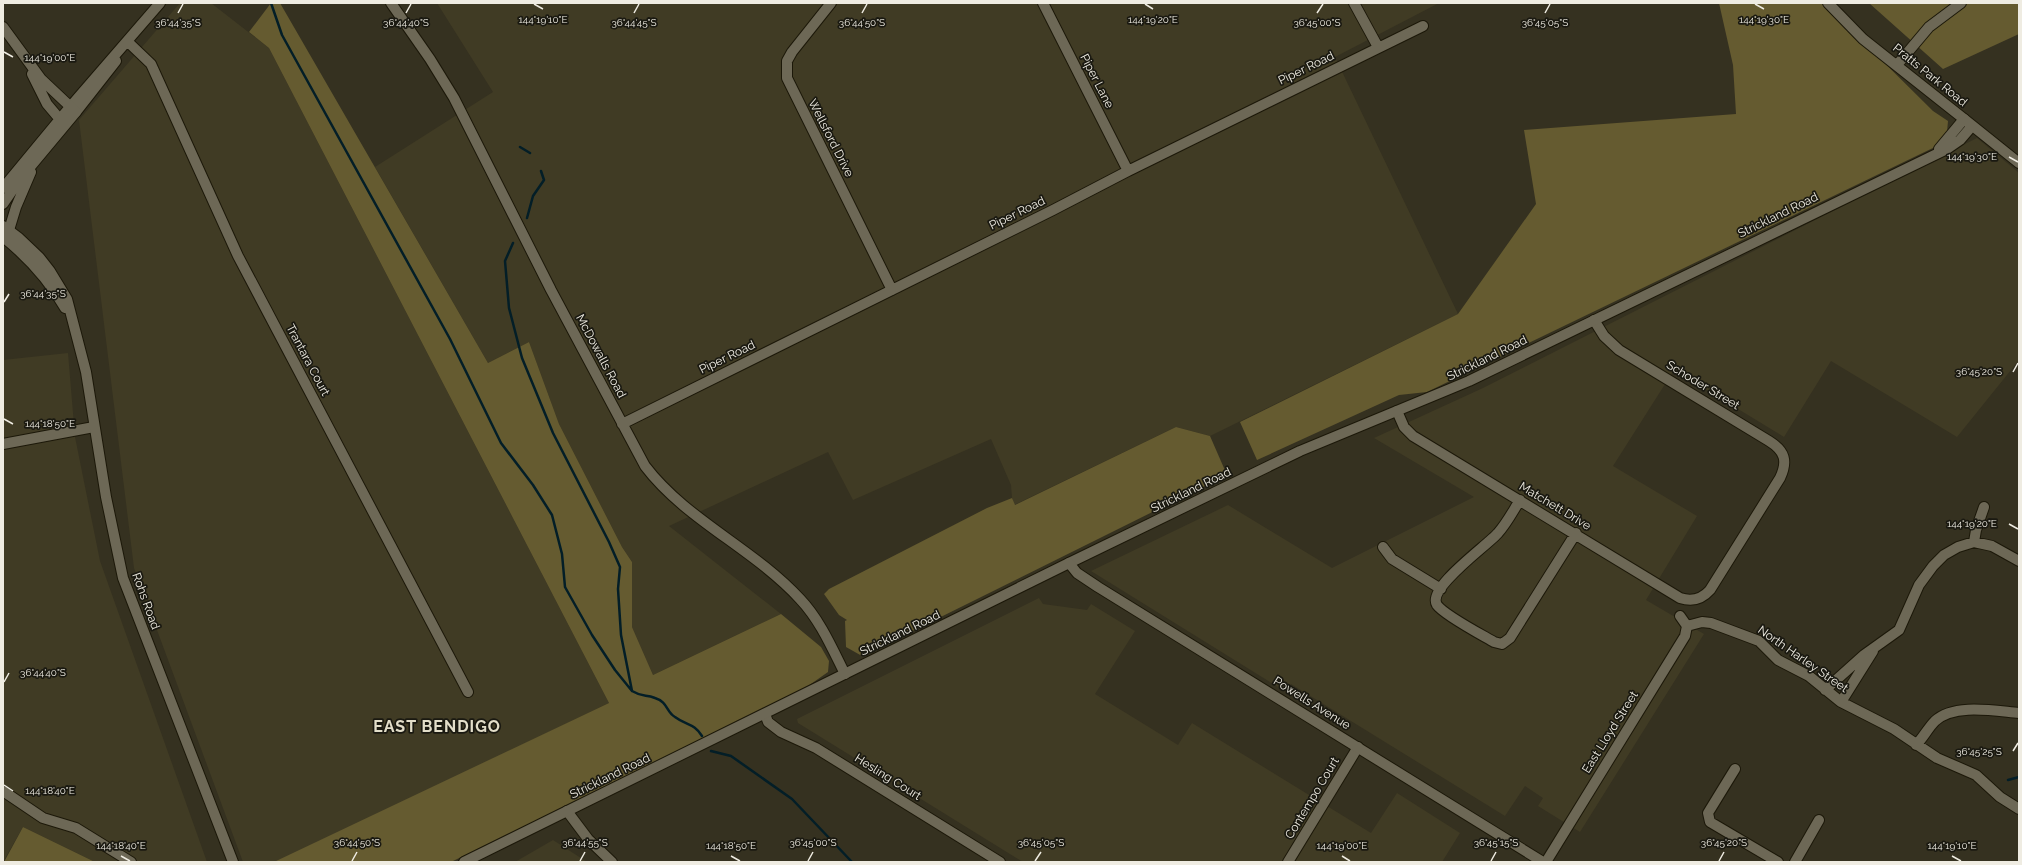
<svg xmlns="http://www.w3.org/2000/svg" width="2022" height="865" font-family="Raleway,sans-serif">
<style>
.built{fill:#403b24}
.green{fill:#655b30}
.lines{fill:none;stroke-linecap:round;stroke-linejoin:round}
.stream{stroke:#031e27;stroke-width:2.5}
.minor-casing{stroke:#1c1809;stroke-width:12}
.tertiary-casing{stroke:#1c1809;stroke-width:12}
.secondary-casing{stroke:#1c1809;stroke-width:12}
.minor{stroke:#6d6856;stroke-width:10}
.tertiary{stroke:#6d6856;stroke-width:10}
.secondary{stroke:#6d6856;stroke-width:10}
.ticks{fill:none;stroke:#efece2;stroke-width:1.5}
.labels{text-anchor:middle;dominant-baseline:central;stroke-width:3.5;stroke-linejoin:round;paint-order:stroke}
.street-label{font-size:12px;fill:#efece2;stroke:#1a1911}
.district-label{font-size:16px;font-weight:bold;letter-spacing:1px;fill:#e3dec9;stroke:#1a1911}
.ticks-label{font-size:10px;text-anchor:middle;fill:#efece2;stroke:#1a1911;stroke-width:3.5;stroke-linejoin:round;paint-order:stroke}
</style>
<rect width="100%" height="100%" fill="#353120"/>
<path class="built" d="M180,3H211L269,48L609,703L280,862H243L134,568L79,120Z
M437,3H1439L1335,57L1458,314L1210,436L1176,427L1014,505L1012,498L1011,485L991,439L853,500L828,452L669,526L781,614L653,675L632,627V562L622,547L559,424L529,342L488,363L375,167L493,92Z
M1977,138L2019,173V360L1957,437L1831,361L1784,437L1674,370L1613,466L1697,516L1646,600L1704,634L1580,832L1538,806L1543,798L1525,786L1505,816L1291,684L1286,692L1091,571L1228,505L1332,568L1474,497L1374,438L1483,388Z
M68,353L75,437L100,561L207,862H95L23,827L3,862V360Z
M1039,598L1043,604L1087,610L1091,604L1135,631L1095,694L1178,745L1192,723L1371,833L1397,793L1460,833L1442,862H1023L798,723L797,719Z
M553,840L587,862H515Z"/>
<path class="green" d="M271,3H280L488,363L529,342L559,424L622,547L632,562V627L653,675L781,614L821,647L829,661L828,672L801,691L451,862H274L609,703L269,48L249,32Z
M1719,3H1824L1933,111L1948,121L1947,132L1937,146L1427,392L1399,395L1257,460L1240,422L1458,314L1536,204L1524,130L1736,114L1733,65Z
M1869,3H2019V34L1943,69Z
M1176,427L1210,436L1227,475L862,656L846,647L845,621L847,620L839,615L824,594L829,589L987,508L1012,498L1015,505Z
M23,827L95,862H4Z"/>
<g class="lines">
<path class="stream" d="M271,3L282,35L450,339L501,443L533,485L552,515L562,554L565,587L592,635L615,670L632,691
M520,147L530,153
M527,218L533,196L544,180L541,171
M513,243L505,261L509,308L522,358L553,433L609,542L620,567L618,589L621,635L632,691C644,698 645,694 655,698C668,702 666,712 675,717C687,726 694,723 702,736
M711,751L731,756L792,799L852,862
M2008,780L2019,777"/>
<defs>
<path id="minor" d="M391,3L430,59L454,98L551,290L645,466C686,520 753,548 800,599C820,620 832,648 845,674
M831,3L792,52L787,61V78L892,290
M1043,3L1128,171
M1354,3L1378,47
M1828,3L1863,39L1964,119
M128,42L151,64L238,256L468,692
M1897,65L1929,27L1961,3
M70,107L160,3
M76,112L116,61
M1397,411L1404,427L1413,436L1680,598C1692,602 1702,599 1710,590L1780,478C1788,461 1785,451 1769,441L1619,350L1604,336L1594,320
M622,424L1053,210L1128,171L1423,26
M3,444L94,427
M1520,500C1513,511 1507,523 1498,533C1488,545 1426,588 1437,605C1444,615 1482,635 1494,642L1502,644L1510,638L1576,533
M1974,542L1976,530L1984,507
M1383,547L1392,559L1441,589
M1687,626L1702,622L1711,623L1759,641L1778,660L1809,676L1841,702L1894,729L1937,758L1976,775L2000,797L2019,809
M1825,690L1864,655L1899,630L1919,585L1933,566L1944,555L1958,547L1974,542L1992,546L2019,561
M1841,702L1873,651
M765,714L768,722L781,732L816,748L1000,862
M1916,745C1923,738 1928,728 1935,721C1954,703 1995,711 2019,713
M1735,769L1708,813L1710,822L1778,862
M3,791L43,818L76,828L131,862
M567,811L588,839L612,862
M1288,862L1358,747
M1546,862L1685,636L1687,626L1680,616
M1795,862L1819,820"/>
<path id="tertiary" d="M3,27L41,79L76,112L21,178L3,204
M32,74L47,104L63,123
M1939,149L1964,119L2019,163
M3,188L70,107
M9,230L16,207L31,172
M1069,563L1300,451L1469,381L1947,149L1960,140L1972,126"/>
<path id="secondary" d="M3,226L19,238L39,257L50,271L67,299L86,372L106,497L123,578L233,862
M3,237C28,257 49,280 65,308
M464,862L1069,563L1077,573L1098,587L1543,862"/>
</defs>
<use href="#minor" class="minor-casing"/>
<use href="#tertiary" class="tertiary-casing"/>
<use href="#secondary" class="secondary-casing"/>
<use href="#minor" class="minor"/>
<use href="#tertiary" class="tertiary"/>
<use href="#secondary" class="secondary"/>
</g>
<path class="ticks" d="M534,4L543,9M1145,4L1153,9M1755,4L1764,9M178,13L183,4M406,13L411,4M634,13L639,4M862,13L867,4M1317,13L1323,4M1545,13L1550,4M4,52L13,57M2009,157L2018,162M4,302L9,294M2013,372L2018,363M4,419L13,424M2009,524L2018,529M4,682L9,673M2013,751L2018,743M4,785L13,791M121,856L130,861M731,856L740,861M1342,856L1350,861M1952,856L1961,861M352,861L357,852M580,861L585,852M808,861L813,852M1035,861L1041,852M1491,861L1496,852M1719,861L1724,852"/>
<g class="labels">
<g class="street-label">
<text transform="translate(1306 68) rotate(-26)">Piper Road</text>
<text transform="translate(1930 75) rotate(39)">Pratts Park Road</text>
<text transform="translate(1097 81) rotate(63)">Piper Lane</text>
<text transform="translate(831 138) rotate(63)">Wellsford Drive</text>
<text transform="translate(1017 213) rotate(-26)">Piper Road</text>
<text transform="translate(1778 215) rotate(-26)">Strickland Road</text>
<text transform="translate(601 356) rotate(62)">McDowalls Road</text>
<text transform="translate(727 357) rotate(-26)">Piper Road</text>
<text transform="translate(1487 358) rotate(-26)">Strickland Road</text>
<text transform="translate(308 360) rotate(62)">Trantara Court</text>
<text transform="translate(1703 385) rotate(31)">Schoder Street</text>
<text transform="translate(1191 490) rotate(-26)">Strickland Road</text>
<text transform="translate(1555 506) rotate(31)">Matchett Drive</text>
<text transform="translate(146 601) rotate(70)">Rohs Road</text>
<text transform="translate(900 633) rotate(-26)">Strickland Road</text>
<text transform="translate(1803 659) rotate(35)">North Harley Street</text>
<text transform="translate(1312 703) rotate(32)">Powells Avenue</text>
<text transform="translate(1610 732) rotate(-58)">East Lloyd Street</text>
<text transform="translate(610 776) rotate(-26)">Strickland Road</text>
<text transform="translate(888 777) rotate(32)">Hesling Court</text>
<text transform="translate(1312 798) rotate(-59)">Contempo Court</text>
</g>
<g class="district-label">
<text x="437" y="726">EAST BENDIGO</text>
</g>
</g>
<g class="ticks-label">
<text x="543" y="23">144°19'10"E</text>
<text x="1153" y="23">144°19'20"E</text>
<text x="1764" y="23">144°19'30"E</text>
<text x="178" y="26">36°44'35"S</text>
<text x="406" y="26">36°44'40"S</text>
<text x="634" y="26">36°44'45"S</text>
<text x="862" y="26">36°44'50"S</text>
<text x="1317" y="26">36°45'00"S</text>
<text x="1545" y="26">36°45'05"S</text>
<text x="50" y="61">144°19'00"E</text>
<text x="1972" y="160">144°19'30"E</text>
<text x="43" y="297">36°44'35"S</text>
<text x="1979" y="375">36°45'20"S</text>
<text x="50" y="427">144°18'50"E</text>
<text x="1972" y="527">144°19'20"E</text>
<text x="43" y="676">36°44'40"S</text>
<text x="1979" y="755">36°45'25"S</text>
<text x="50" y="794">144°18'40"E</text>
<text x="357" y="846">36°44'50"S</text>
<text x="585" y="846">36°44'55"S</text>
<text x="813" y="846">36°45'00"S</text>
<text x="1041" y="846">36°45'05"S</text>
<text x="1496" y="846">36°45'15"S</text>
<text x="1724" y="846">36°45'20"S</text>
<text x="121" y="849">144°18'40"E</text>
<text x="731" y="849">144°18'50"E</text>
<text x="1342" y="849">144°19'00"E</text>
<text x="1952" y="849">144°19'10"E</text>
</g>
<rect width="2022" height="865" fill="none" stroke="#efece2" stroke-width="8"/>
</svg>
